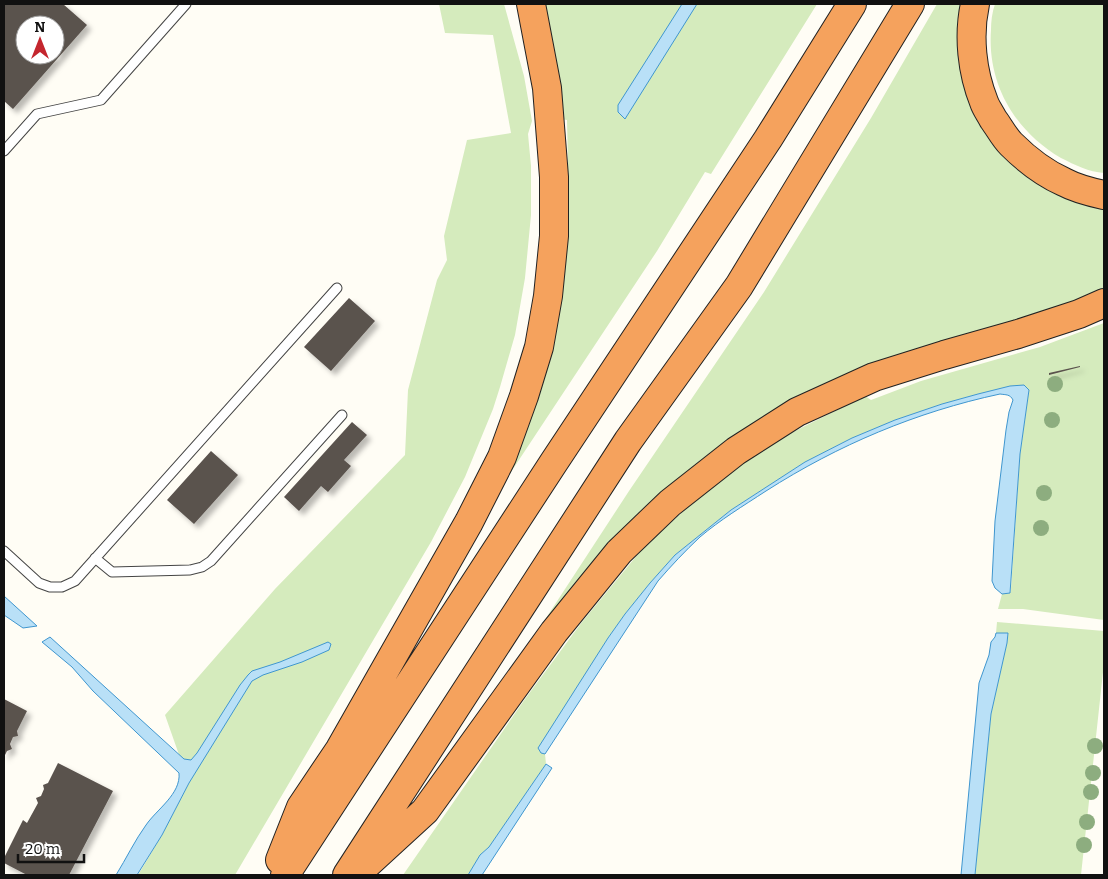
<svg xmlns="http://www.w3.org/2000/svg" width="1108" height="879" font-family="Bitter,serif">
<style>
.green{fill:#d5ebbd}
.water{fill:#b9e0f7;stroke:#3f96cf}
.building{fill:#5a524d;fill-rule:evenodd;filter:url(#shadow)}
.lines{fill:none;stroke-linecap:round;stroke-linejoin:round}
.service-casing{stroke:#444;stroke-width:11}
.motorway-casing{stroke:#222;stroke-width:30}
.service{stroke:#fff;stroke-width:9}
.motorway{stroke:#f5a25d;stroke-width:28}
.tree{fill:#8dad7f}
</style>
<defs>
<filter id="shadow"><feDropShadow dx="4.5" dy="4.5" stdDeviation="2.5" flood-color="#0004"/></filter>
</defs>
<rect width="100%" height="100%" fill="#fffdf5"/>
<path class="green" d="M439,4H504L524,76L532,121L528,134L531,166V215L525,278L515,335L500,387L493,409L465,477L431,542L235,875H138L162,835L189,783L165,715L275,589L405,455L408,390L437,280L447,260L444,236L467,140L511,133L493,35L445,33Z
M540,4H817L711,174L705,172L657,251L501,487L564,268L569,211L567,120L560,119Z
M937,4H966L985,121L1104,203V290L1092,296L796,401L535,635L629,491L764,292L871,118Z
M995,4H1104V173C1089,172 1075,165 1061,158C1015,131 987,84 991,30C991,21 992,13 995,4Z
M1104,323V620L1023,609H998L1002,594L1010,593L1011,588L1020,454L1029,390L1010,386L978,394L942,404L895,420L852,438L805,462L731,510L675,555L650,583L625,614L608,638L541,753L545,754L546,764L489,847L480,855L468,875H403L525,699L582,622L643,548L689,506L743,463L789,434L865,396L871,400L921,381L1040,347Z
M997,622L1104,631V663L1081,875H975L991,714L1007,643L1008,633H996Z"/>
<path class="water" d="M682,4H697L625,119L618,112V105Z
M1024,385L1029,390L1020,454L1010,593L1002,594L995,588L992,581L995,521L1006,430L1009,412L1013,400C1010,394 1006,395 1000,394C916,412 838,445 766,491C743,506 720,520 700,537C685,551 671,566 658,581L545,754L541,753L538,748L608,638L625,614L650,583L675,555L731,510L805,462L852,438L895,420L942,404L978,394L1010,386Z
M4,596L37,626L23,628L4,615Z
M996,633H1008L1007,643L991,714L975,875H961L979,683L989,655L991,642L995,637Z
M50,637L184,759L191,760L197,753L240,685L248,675L252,671L280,662L328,642L331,644L329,650L302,662L263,675L252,681L189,783L162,835L137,875H116C126,859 135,840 146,825C157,809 181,794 179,773L93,691L72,667L42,642Z
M546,764L552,768L482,875H468L480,855L489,847Z"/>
<path class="building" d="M4,4H63L87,25L13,109L4,101ZM25,25H55V55H25Z
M349,298L375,321L331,371L304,347Z
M1080,366V367L1049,375V373Z
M352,422L367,435L344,460L351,466L328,492L321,486L299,511L284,497Z
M211,451L238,475L194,524L167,500Z
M4,699L27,711L17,731L18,736L13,737L10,744L12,749L7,751L4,757Z
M58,763L113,791L69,875H27L4,863V858L23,820L27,823L38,803L36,798L41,796L44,789L43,785L48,783Z"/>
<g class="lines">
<defs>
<path id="service" d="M4,151L37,114L101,100L186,4
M4,551L39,583L50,587H62L75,581L337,288
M95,558L112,572L190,570L202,567L211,561L342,415"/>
<path id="motorway" d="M975,4C968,36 972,72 984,102C986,108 990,113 993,119C999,127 1004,137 1011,144C1026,159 1044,173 1064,182C1077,189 1090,192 1104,195
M280,860L301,807L340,749L469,522L502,457L524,396L539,347L548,296L554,236V177L547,88L531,4
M365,866L425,811L554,632L619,552L670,503L736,451L797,412L874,377L944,355L1018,334L1079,314L1104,303
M285,875L554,462L768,139L852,4
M347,875L628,441L739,286L910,4"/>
</defs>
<use href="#service" class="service-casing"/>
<use href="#motorway" class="motorway-casing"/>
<use href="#service" class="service"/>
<use href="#motorway" class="motorway"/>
</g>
<g class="tree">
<circle cx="1055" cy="384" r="8"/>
<circle cx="1052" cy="420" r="8"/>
<circle cx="1044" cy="493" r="8"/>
<circle cx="1041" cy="528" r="8"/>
<circle cx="1095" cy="746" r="8"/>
<circle cx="1093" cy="773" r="8"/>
<circle cx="1091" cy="792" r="8"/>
<circle cx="1087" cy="822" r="8"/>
<circle cx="1084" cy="845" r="8"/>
</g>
<rect width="1108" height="879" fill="none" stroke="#111111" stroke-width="10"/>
<g transform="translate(40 40)"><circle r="24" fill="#ffffff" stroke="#a0a0a0"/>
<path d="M0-4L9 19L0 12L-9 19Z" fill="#c4262e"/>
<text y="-8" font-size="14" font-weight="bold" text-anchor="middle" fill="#111111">N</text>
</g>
<path d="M18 854v8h66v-8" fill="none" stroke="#111111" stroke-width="2.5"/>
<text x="25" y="854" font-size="15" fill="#111111" stroke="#ffffff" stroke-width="4" paint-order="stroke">20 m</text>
</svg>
